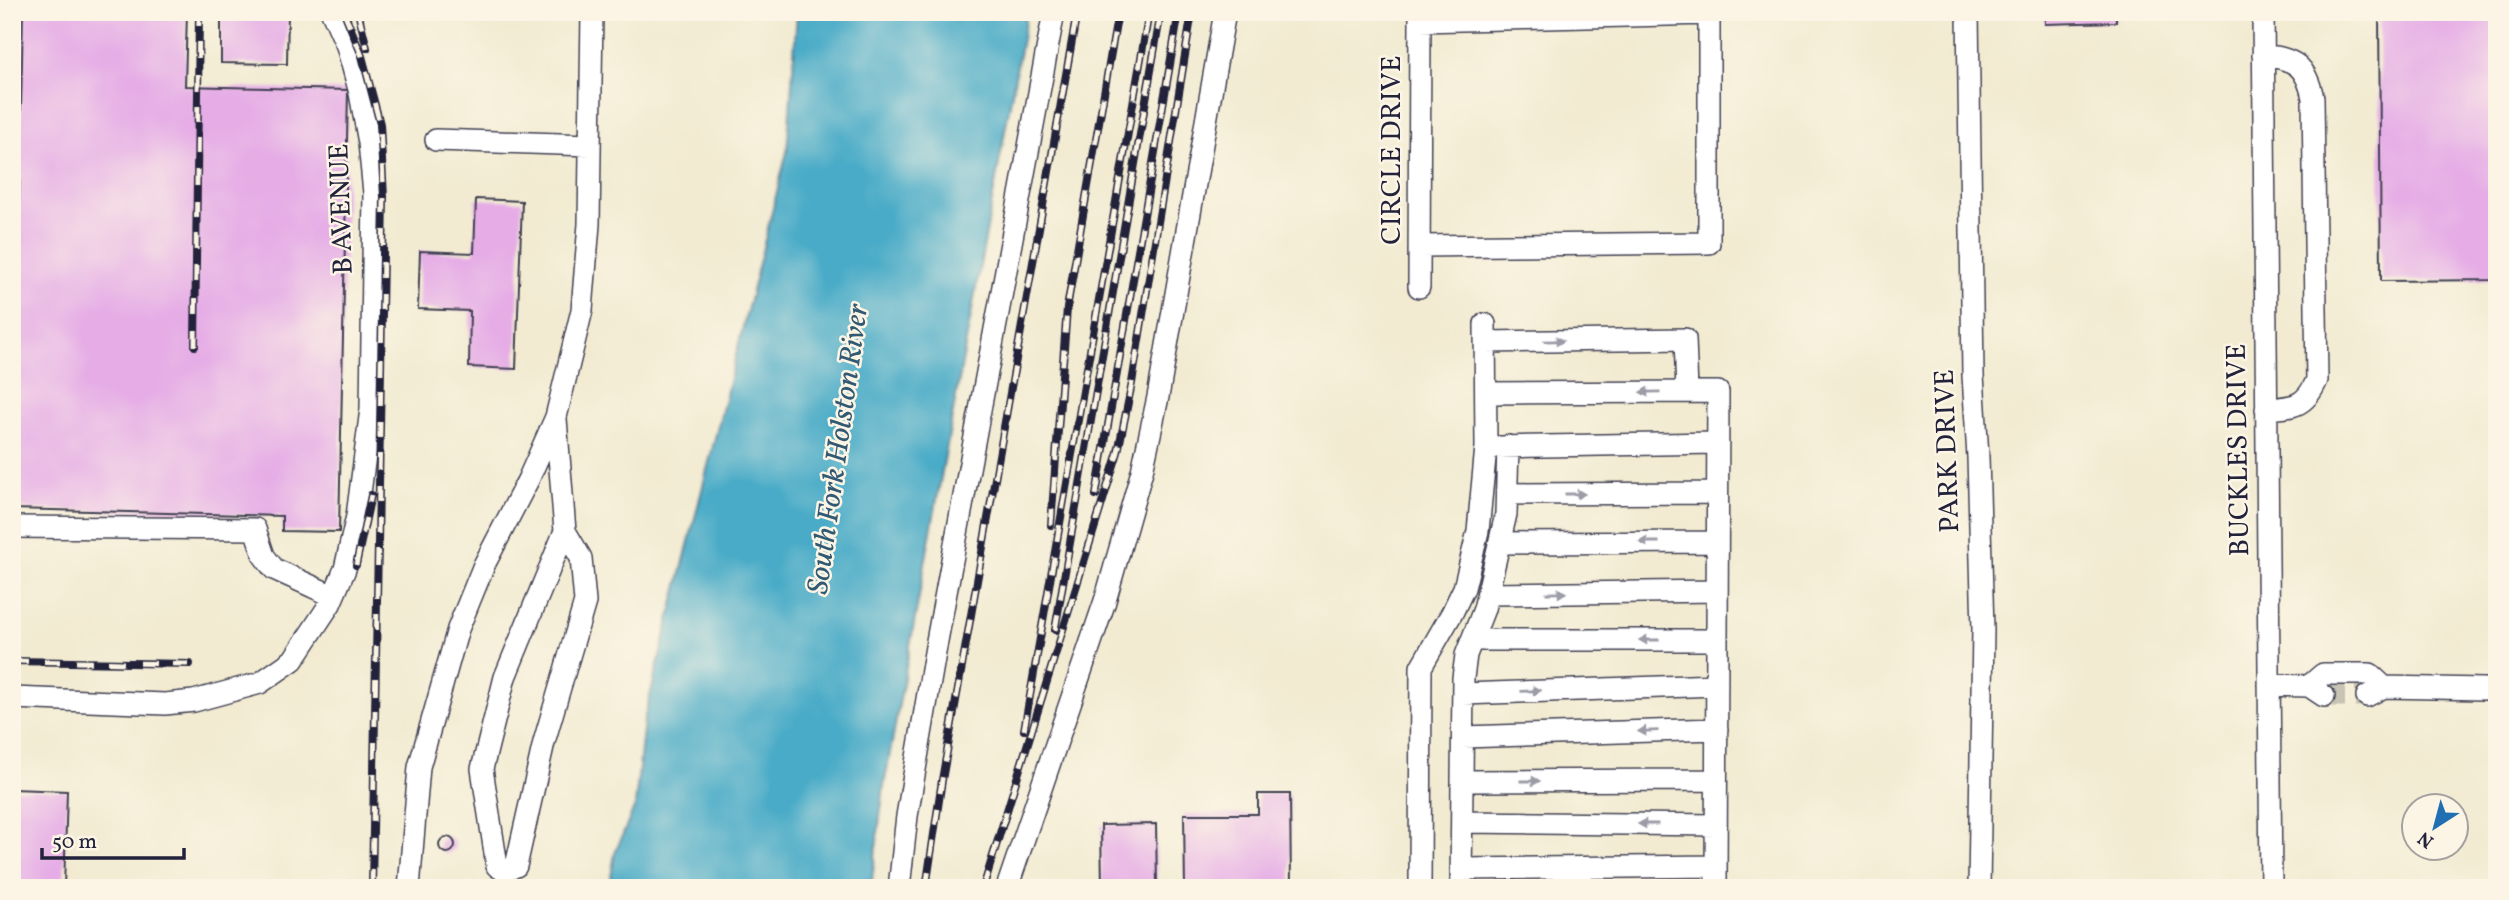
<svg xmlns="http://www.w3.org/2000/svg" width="2509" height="900" font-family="Vollkorn,serif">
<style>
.water{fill:#48abc7;stroke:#356681;stroke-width:2}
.building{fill:#e5ace6}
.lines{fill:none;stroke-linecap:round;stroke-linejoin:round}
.minor-tunnel{stroke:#c8c3b4;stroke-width:21;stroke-dasharray:21 10;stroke-linecap:butt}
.minor-casing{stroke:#414052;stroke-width:24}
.minor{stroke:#fff;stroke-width:21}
.rail-casing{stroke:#22223b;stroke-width:8}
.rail{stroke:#fcf5e5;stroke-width:5;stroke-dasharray:16;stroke-linecap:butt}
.oneway{fill:#9c9ca7}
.labels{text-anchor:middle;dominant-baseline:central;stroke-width:5;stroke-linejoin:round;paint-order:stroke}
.street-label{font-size:28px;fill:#22223b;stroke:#fcf5e5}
.water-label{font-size:30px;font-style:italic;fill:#315973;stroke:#fcf5e5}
</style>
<rect width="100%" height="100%" fill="#fcf5e5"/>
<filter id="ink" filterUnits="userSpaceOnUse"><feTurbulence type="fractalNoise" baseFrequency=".0143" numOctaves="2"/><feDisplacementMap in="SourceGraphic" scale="14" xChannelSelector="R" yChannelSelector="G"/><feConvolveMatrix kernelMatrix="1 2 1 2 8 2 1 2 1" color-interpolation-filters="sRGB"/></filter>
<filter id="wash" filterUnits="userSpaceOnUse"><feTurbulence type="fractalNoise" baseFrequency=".00686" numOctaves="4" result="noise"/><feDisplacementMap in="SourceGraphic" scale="28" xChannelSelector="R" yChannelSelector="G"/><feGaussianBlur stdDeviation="1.57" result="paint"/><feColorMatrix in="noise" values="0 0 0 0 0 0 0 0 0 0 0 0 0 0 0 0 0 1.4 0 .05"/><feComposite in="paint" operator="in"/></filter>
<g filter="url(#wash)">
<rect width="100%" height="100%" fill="#f2ebd2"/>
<path class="water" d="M797,12H1027L884,786L871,888H609L615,853L635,806L644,720L787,152Z"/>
<g id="blocks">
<path class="building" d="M23,12H187L185,86L348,90L339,532L282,531V516L13,509Z
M221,12H288L287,64L221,63Z
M2045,12H2116V22L2045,24Z
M2379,12H2497V280L2381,281Z
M476,199L522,201L516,369L469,367L470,311L418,309L420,251L474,253Z
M12,789L67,791L64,888H12Z
M1258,794H1290L1291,888H1185L1184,814H1258Z
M1156,824L1157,888H1102L1101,825Z
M439 845a8 8 0 1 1 16 0a8 8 0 1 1-16 0Z"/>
</g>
</g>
<g filter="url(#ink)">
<use href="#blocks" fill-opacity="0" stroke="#414052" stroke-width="2"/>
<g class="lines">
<path class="minor-tunnel" d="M2324,696H2367"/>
<defs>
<path id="minor" d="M1968,12L1973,375L1978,457L1983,629L1979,888
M2263,12L2271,888
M1420,21L1709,14
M2263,55C2295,59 2306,65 2313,98L2317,380C2305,407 2294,407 2266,409
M436,140L590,145
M1420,246L1709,243V12
M1419,287L1420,12
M1486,342L1685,339L1687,391
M1486,393L1718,392L1716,888
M556,419L565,531L505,677L482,769L497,866L505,871L516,866L544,742L585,602L581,558L565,531
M1495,447L1717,443
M1507,494L1717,493
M12,527L255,529L264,556L274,569L333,596
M1500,543L1717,542
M1488,594L1717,591
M1472,640H1717
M2269,685L2309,686
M2384,687L2484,689
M1463,694L1717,685
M2324,696L2309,686L2323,674H2370L2384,687L2367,696
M12,698L165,704L194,701L260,683L293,660L330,604L345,569L357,516L371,409L374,193L369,143L360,93L347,46L332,12
M1463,737L1717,729
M1462,781L1716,780
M1462,822L1716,825
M1461,869L1716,866
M409,888L419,767L458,629L484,565L528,480L556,417L582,310L589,224L592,12
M899,888L907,816L937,641L1054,12
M1007,888L1105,601L1142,471L1158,397L1225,12
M1420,888L1421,667L1452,613L1464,588L1478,531L1486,447L1485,324
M1461,888L1463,678L1466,655L1484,609L1506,514L1508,446"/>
</defs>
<use href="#minor" class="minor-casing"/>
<use href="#minor" class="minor"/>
<defs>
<path id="rail" d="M344,12L362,56L380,124L384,197L372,888
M358,12L367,48
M195,346L199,12
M1096,495L1179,12
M1051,525L1067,308L1118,12
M356,565L371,495
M1055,630L1161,12
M12,661L190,664
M1024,730L1149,12
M926,888L942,780L1077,12
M983,888L1118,452L1132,383L1192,12"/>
</defs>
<use href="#rail" class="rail-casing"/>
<use href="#rail" class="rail"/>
</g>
<defs><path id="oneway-solid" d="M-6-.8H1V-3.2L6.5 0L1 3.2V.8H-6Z" transform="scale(1.75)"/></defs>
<g class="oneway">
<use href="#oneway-solid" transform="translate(1554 341) rotate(-1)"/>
<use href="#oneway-solid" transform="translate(1650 392) rotate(179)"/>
<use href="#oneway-solid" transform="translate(1575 494)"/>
<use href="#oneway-solid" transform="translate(1649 542) rotate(180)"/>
<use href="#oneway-solid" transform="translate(1556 593) rotate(-1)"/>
<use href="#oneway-solid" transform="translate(1649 640) rotate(180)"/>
<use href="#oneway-solid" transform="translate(1531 691) rotate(-2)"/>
<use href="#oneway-solid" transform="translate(1648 731) rotate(178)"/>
<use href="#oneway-solid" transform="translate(1530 781)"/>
<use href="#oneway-solid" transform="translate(1648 824) rotate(-180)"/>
</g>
</g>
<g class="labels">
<g class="street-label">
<text transform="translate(1392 150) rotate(-90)">CIRCLE DRIVE</text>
<text transform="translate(342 209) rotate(-92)">B AVENUE</text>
<text transform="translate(2239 450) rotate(-91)">BUCKLES DRIVE</text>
<text transform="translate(1948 451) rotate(-92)">PARK DRIVE</text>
</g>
<g class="water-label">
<text transform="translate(839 449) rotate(-82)">South Fork Holston River</text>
</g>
</g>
<rect width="2509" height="900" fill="none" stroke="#fcf5e5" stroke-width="42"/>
<g transform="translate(2435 827) rotate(216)"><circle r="33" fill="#fcf5e5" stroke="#a5a1a1" stroke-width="2"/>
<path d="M0-5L12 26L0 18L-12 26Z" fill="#1f6fb2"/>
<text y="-10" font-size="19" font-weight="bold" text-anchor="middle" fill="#22223b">N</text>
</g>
<path d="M42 848v10h142v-10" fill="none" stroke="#22223b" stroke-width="3.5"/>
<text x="52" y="848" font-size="21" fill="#22223b" stroke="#fcf5e5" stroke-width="5" paint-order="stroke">50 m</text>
</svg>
